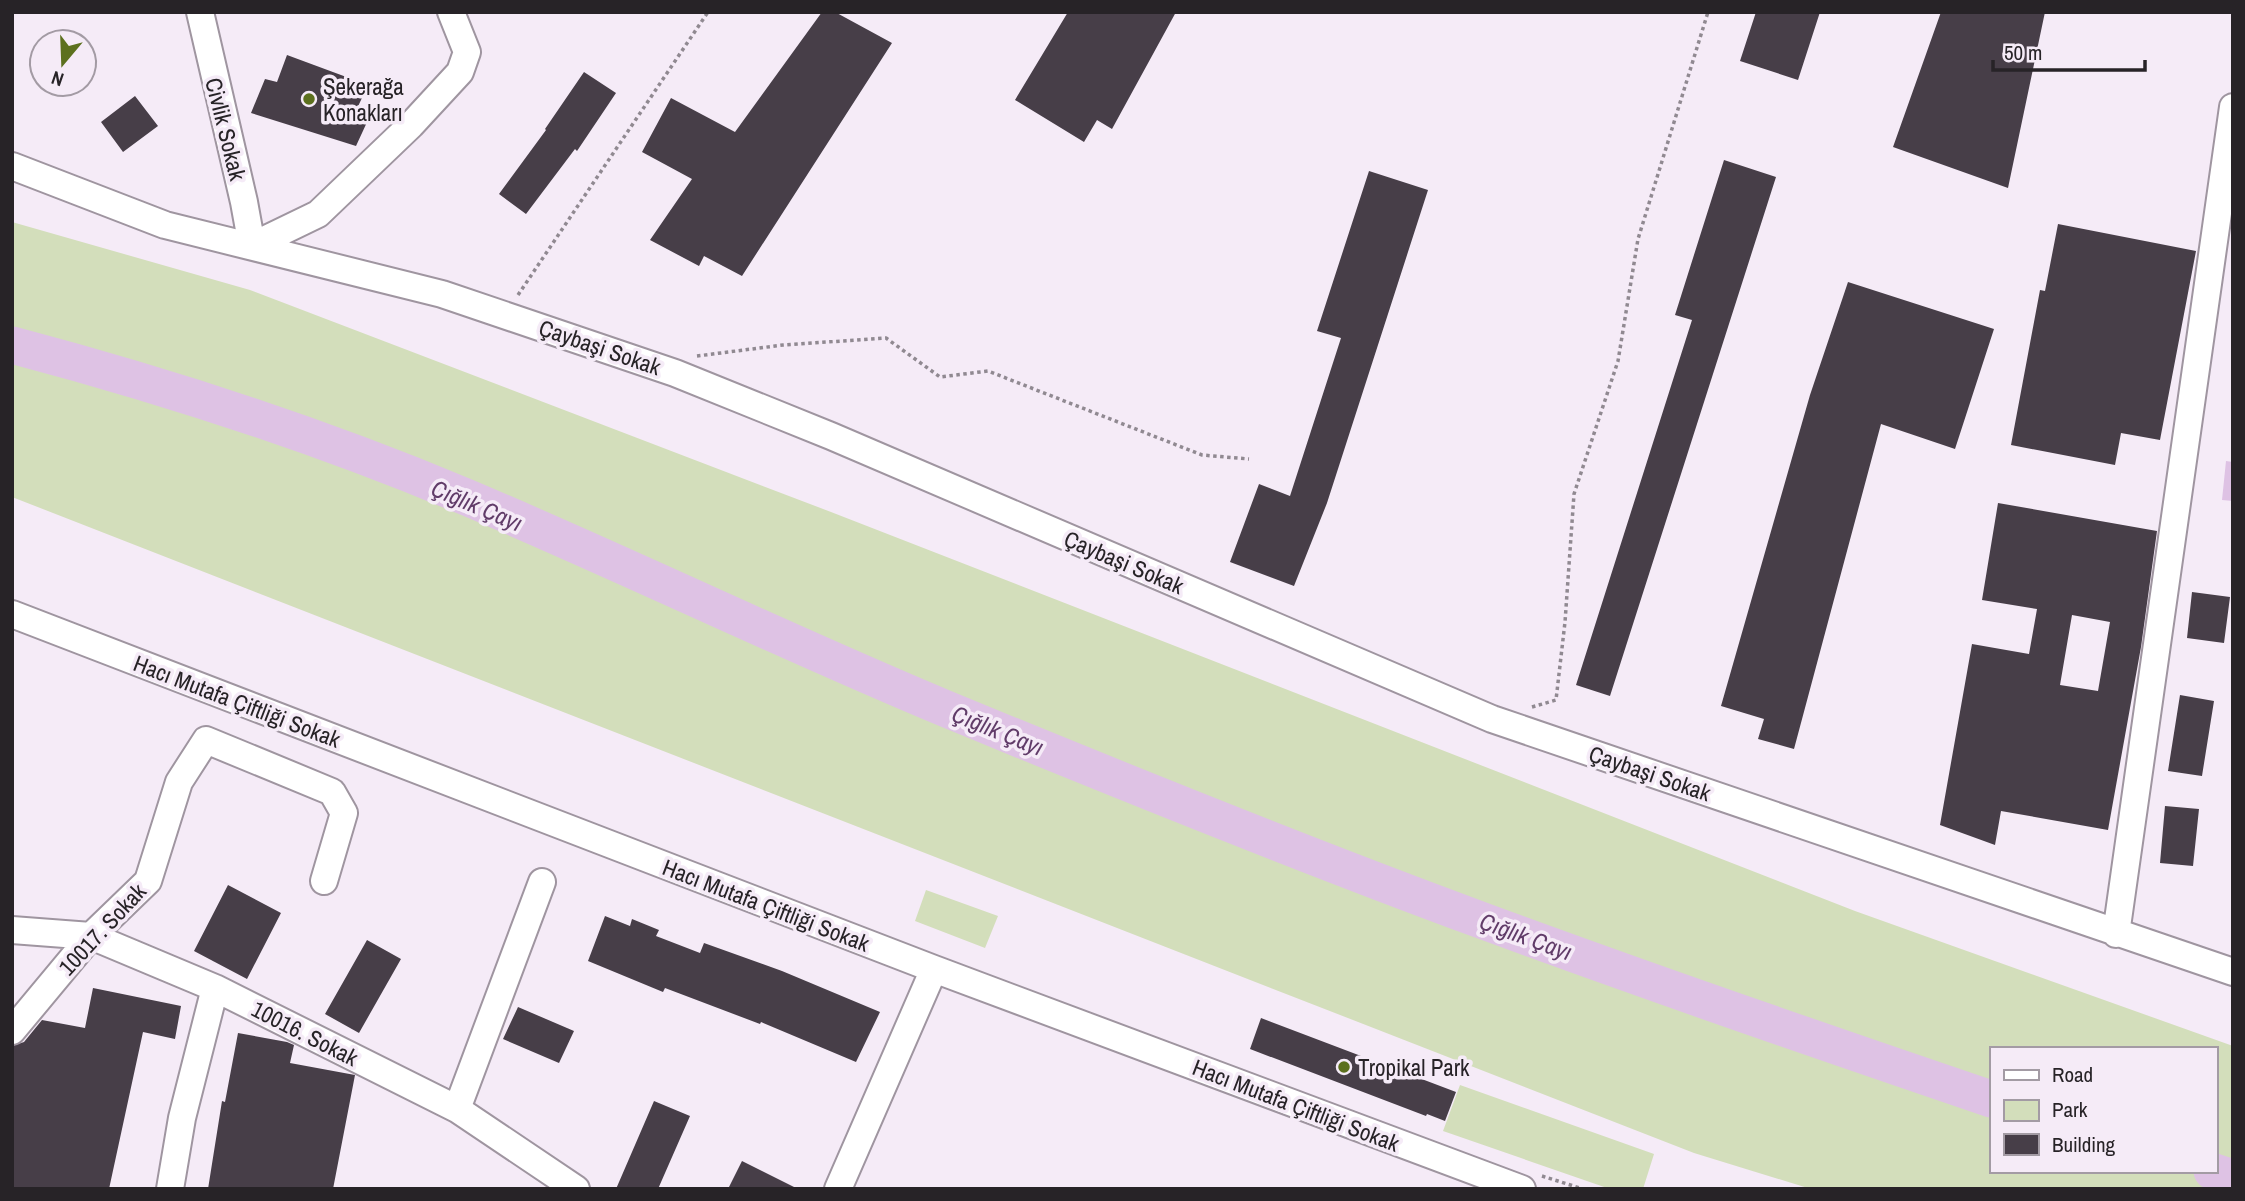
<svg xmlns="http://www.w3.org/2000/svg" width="2245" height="1201" font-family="'Archivo Narrow',sans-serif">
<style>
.green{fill:#d3debb;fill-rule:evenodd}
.water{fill:#dec2e4}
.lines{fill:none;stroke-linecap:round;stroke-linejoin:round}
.river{stroke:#dec2e4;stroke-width:37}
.building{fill:#473e48;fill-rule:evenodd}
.minor-casing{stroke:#9f95a0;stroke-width:30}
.path{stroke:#908991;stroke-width:3.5;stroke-dasharray:3.5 3.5;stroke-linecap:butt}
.minor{stroke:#fff;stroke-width:26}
.poi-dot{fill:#5c701e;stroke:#f5ebf7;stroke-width:2.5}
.labels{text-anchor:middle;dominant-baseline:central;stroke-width:7;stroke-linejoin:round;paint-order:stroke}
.poi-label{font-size:23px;fill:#272327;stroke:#f5ebf7;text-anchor:start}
.street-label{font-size:23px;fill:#272327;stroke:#f5ebf7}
.water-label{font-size:24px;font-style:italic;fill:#613c69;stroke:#f5ebf7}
</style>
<rect width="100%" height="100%" fill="#f5ebf7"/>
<path class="green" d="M12,222L250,290L831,512L1855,911L2233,1046V1189H1811L1694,1153L12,497ZM1991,1049H2215V1171H1991Z
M926,890L998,916L985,948L915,921Z
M1460,1085L1654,1154L1643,1189H1610L1443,1131Z"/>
<path class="water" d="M2226,461L2233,462V501L2222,500Z"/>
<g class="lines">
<path class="river" d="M12,345C167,386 318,435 466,497C627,565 783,641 944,708C1121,781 1299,853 1478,919C1648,982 1820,1041 1991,1099
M2212,1171L2233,1178"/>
</g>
<path class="building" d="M822,12H835L892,43L742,276L704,256L699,266L650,240L692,179L642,152L671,98L735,132Z
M1068,12H1176L1112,129L1097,120L1084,142L1015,100Z
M1756,12H1820L1798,80L1740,61Z
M1941,12H2045L2008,188L1893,147Z
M287,55L368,85L354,115L368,120L356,146L251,113L265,79L277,82Z
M584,72L616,93L577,151L575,149L526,214L499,194L546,130L545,129Z
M135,96L158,126L123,152L101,122Z
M1724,160L1776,177L1610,696L1576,685L1692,320L1675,315Z
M1369,171L1428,190L1327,503L1294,586L1230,562L1259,484L1290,496L1341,338L1317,331Z
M2058,224L2196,251L2160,440L2121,433L2115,465L2011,445L2040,290L2045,291Z
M1848,282L1994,329L1955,449L1881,424L1794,749L1758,739L1764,719L1721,706L1810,395Z
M1998,503L2157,531L2141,647L2108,830L2001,811L1995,845L1940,825L1972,644L2029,654L2037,609L1982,600ZM2072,615L2110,622L2098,691L2060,685Z
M2192,592L2230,597L2224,643L2187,638Z
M2180,695L2214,701L2202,776L2168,771Z
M2165,806L2199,809L2193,866L2160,863Z
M228,885L281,913L247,979L194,951Z
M605,916L630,926L632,919L659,930L656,936L700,953L704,943L782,971L880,1012L856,1062L761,1022L760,1024L665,988L663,992L588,961Z
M367,940L401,959L359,1033L325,1014Z
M93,988L181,1006L175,1039L143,1032L109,1189H12V1046L24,1042L42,1020L85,1028Z
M518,1007L574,1031L559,1063L503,1039Z
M1261,1018L1456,1092L1445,1121L1427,1114L1426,1116L1250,1049Z
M238,1033L287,1042L294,1045L290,1063L355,1075L333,1189H208L222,1101L225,1102Z
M654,1101L690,1116L658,1189H616Z
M742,1161L798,1189H728Z"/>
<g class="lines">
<defs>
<path id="minor" d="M200,12L244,202L252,246L318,214L411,125L460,72L467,52L451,12
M12,166L165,225L442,294L675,373L831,436L1492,719L2233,972
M12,614L934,969L1522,1189
M12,930L91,936L215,988L457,1109L576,1189
M2116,934L2233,107
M12,1031L91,936L148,881L179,782L206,740L332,792L344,813L324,881
M457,1109L542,882
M170,1189L182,1118L215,988
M838,1189L934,969"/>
</defs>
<use href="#minor" class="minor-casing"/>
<path class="path" d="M518,295L708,12
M697,356L783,345L886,338L940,377L988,371L1202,455L1249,459
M1532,707L1556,700L1565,622L1574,494L1618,361L1638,239L1708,12
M1542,1176L1583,1189"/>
<use href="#minor" class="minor"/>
</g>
<g class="poi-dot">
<circle cx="309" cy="99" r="7"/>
<circle cx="1344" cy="1067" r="7"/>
</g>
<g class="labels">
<g class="poi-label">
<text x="323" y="86">Şekerağa<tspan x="323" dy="26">Konakları</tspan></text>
<text x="1358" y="1067">Tropikal Park</text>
</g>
<g class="street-label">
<text transform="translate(226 129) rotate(76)">Civlik Sokak</text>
<text transform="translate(600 347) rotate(19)">Çaybaşi Sokak</text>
<text transform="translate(1124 562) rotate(23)">Çaybaşi Sokak</text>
<text transform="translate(237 701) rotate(21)">Hacı Mutafa Çiftliği Sokak</text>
<text transform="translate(1650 773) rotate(19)">Çaybaşi Sokak</text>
<text transform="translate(766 905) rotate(21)">Hacı Mutafa Çiftliği Sokak</text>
<text transform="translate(102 929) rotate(-47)">10017. Sokak</text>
<text transform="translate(305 1033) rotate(27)">10016. Sokak</text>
<text transform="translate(1296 1105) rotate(21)">Hacı Mutafa Çiftliği Sokak</text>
</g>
<g class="water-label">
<text transform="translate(477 505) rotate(23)">Çığlık Çayı</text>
<text transform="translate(998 730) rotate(22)">Çığlık Çayı</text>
<text transform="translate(1526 936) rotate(20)">Çığlık Çayı</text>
</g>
</g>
<rect width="2245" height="1201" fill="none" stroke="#272327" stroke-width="28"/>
<rect x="1990" y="1047" width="228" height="126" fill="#f5ebf7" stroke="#a39ba4" stroke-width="2"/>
<rect x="2004" y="1070" width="35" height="10" fill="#ffffff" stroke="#a39ba4" stroke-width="2"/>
<text x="2052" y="1082" font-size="21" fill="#272327">Road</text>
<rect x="2004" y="1100" width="35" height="21" fill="#d3debb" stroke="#a39ba4" stroke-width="2"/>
<text x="2052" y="1117" font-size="21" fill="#272327">Park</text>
<rect x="2004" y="1134" width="35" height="21" fill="#473e48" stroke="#a39ba4" stroke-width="2"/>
<text x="2052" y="1152" font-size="21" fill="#272327">Building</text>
<g transform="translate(63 63) rotate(199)"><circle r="33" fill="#f5ebf7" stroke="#a39ba4" stroke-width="2"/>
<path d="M0-5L12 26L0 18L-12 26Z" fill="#5c701e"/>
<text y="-10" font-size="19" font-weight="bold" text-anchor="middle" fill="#272327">N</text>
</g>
<path d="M1993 60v10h152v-10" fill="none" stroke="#272327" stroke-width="3.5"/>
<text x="2004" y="60" font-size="21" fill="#272327" stroke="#f5ebf7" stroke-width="5" paint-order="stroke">50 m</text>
</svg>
